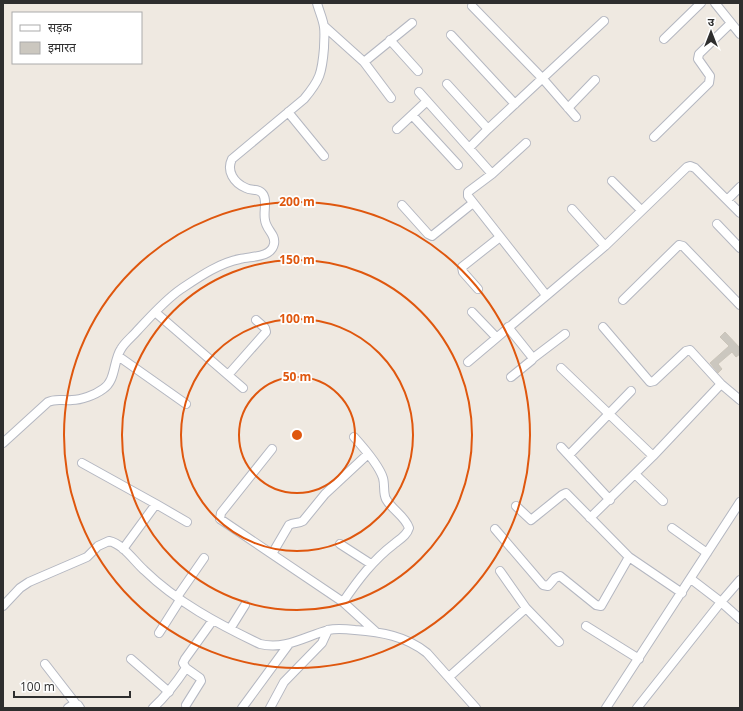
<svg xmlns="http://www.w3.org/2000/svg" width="743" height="711" font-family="'Open Sans','Noto Sans Devanagari',sans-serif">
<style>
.building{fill:#cbc7bf;stroke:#cbc5ba}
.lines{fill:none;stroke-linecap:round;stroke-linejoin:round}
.minor-casing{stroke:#b4b7c1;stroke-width:10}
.minor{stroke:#fff;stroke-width:8}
.ring{fill:none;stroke:#df570e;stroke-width:2}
.centre{fill:#df570e;stroke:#fff;stroke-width:2}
.ring-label{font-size:12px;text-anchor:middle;font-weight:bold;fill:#df570e;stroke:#fff;stroke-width:3.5;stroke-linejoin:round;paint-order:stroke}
</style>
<rect width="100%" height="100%" fill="#efe9e1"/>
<path class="building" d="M725,332L740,348V354L736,357L732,352L718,364L722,369L718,373L710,363L729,346L720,337Z"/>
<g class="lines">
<defs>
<path id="minor" d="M715,3L740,34
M472,6L543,79L576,117
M324,26L364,62L391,98
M451,35L515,104
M664,39L701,3
M390,40L418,71
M364,62L412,23
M447,84L488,129
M419,92L492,174
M568,108L595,80
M288,112L324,156
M412,115L458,165
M397,129L427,101
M654,137L709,83L710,76L698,59L699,54L731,23
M526,143L492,174L468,192V196L546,295
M469,148L488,129L604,21
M612,181L641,210
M727,200L740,187
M402,205L428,234L432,236L473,203
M572,209L605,246
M717,224L740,248
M478,289L463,272L462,267L500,237
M623,300L679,245L683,246L740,305
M155,312L243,388
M472,312L496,337
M508,327L532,357V360L511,377
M603,327L650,382L654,381L686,351L690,350L721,384
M118,356L186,404
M532,359L565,334
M468,362L605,246L687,167L690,166L695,168L740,213
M561,368L653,456
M228,375L266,332L265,328L256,320
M3,443L48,402C56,398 63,401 72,400C81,400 95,395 103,389C116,381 113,361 121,349C125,342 132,337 137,331C151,316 165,300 181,289C199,277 219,263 240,259C251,256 271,258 274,244C276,234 266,230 265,220C263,212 268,199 262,193C258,188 251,191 246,188C234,183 226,171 232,159L304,99C320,80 322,73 324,48C324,41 325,34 324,27C323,19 319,11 317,3
M561,447L610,500
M272,449L221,513L220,519L343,602L376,632
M569,455L631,391
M82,463L156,504
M635,474L663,501
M590,518L653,456L721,384L740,400
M672,528L707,553
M495,529L543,585L548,586L555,578L560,576L596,605L601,606L629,557L566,493L562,495L531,520L516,506
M340,544L371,564
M123,549L156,504L187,522
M272,554L289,525C294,522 298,524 303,521L325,494L368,454
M629,557L682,593
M500,571L526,608L559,642
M691,579L721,602L740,619
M177,597L204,558
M343,602C358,580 373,560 394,544C400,539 407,535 409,528C405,516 392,510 386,499C383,493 385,485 383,478C379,465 363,447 354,437
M3,606L20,588L29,582L87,557L98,546L109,541C123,544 133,560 144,570C177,602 218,624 260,644C285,650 304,637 328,630C337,628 346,629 355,630C381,632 406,636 427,653L476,708
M586,626L639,659
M230,629L245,605
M159,633L180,600
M131,659L169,692
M45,664L76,704
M449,677L526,608
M186,705L201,681L200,678L186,668
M68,708L74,704L78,705L80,708
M153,708C166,696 176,683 186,668L183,663L185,659L213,620
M242,708L289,644
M270,708L284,682L322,643L328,630
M606,708L740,502
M637,708L721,602L740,580"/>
</defs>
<use href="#minor" class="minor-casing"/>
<use href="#minor" class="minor"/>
</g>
<g class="ring">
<circle cx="297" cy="435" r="58"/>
<circle cx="297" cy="435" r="116"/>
<circle cx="297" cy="435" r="175"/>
<circle cx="297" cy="435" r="233"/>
</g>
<circle cx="297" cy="435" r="6" class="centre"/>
<g class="ring-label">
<text x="297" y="206">200 m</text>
<text x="297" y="264">150 m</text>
<text x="297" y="323">100 m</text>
<text x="297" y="381">50 m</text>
</g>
<rect width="743" height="711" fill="none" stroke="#2e2e2e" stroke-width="8"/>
<rect x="12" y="12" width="130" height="52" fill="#ffffff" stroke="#ababab"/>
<rect x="20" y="25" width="20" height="6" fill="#ffffff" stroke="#ababab"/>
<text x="48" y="32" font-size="12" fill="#2e2e2e">सड़क</text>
<rect x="20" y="42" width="20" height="12" fill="#cbc7bf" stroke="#ababab"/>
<text x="48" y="52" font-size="12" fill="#2e2e2e">इमारत</text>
<g transform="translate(711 32)" stroke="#ffffff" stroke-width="3" paint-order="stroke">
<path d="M0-3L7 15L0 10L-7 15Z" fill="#2e2e2e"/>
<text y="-6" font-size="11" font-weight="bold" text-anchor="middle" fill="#2e2e2e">उ</text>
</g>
<path d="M14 691v6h116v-6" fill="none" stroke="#2e2e2e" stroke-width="2"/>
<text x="20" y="691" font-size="12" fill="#2e2e2e" stroke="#ffffff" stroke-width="3" paint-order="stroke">100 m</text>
</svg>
